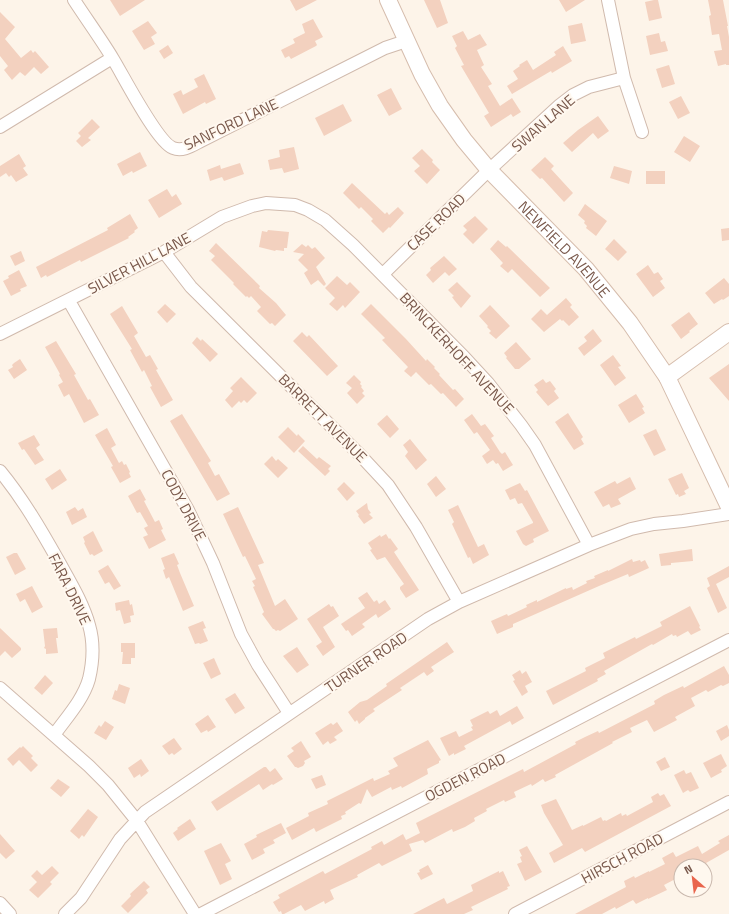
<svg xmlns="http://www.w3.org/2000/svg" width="729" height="914" font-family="'Titillium Web',sans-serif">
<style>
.building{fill:#f3d1bf}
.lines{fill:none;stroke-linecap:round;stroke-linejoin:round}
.street-casing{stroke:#d0baad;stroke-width:14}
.secondary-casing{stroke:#d6bdad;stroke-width:18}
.street{stroke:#fff;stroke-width:12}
.secondary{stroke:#fff;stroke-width:16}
.labels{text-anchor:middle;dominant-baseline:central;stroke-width:4;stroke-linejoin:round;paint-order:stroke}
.street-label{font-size:15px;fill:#79584b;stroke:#fff8ef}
</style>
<rect width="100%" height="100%" fill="#fdf4e9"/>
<path class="building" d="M110,0H145L120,16Z
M290,0H317L296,11Z
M424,0H440L448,23L437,28Z
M559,0H585L566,12Z
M654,0H658L662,18L649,21L645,2Z
M708,0H723L728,26H727L729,37V65H726V64L718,66L714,51L722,50L719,34L712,35L709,16L711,15Z
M0,12L15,27L5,39L21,58L31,50L33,53L35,51L49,67L41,74L34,67L25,76L20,72L12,80L4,70L8,66L0,56Z
M313,19L323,37L315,41L317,45L316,46L291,59L289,56L285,58L281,50L295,43L293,39L305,33L302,24Z
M148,21L157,33L151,37L155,44L144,50L132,31Z
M582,23L586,41L571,44L568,26Z
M463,31L468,40L480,34L487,45L477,50L484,65L481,67L492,84L488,86L500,106L512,98L521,112L513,117L511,114L491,127L484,116L489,113L461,66L464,65L455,48L457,46L452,36Z
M659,33L661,42L665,41L668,51L650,55L646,36Z
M168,45L173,53L164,59L159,51Z
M563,46L572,61L552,73L551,71L512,94L507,86L518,79L513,71L520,66L519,65L527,60L533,70L556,55L554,52Z
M669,65L675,84L662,88L656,69Z
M204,74L216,99L206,104L205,102L183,114L173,94L181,90L183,95L198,87L194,79Z
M391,88L402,109L389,116L377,95Z
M681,96L690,113L678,119L669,102Z
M343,104L352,121L324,136L315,118Z
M598,116L609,131L598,139L593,133L572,152L563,143L578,130Z
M92,119L100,127L88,138L91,140L82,147L76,141L81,136L78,133Z
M684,136L700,146L690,162L674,152Z
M294,147L299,169L284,173L282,168L270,170L268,160L280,157L279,150Z
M422,149L433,160L432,162L440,170L427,184L414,171L420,166L412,158Z
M140,152L147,166L133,173L132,171L123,176L117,164Z
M19,154L26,166L23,168L28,175L16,182L11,175L9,177L6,173L0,177V166Z
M545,157L554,166L551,169L573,193L564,202L542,178L540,179L531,170Z
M240,163L244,174L224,181L222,177L210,181L207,170L220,165L221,169Z
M614,166L632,171L629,184L610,178Z
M646,171H665V184H646Z
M352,183L385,214L387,212L389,215L398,207L404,213L390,228L389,227L383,233L371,221L373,219L361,207L359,209L343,193Z
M167,189L172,197L176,194L182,204L159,218L148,200Z
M585,204L607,221L596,236L586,228L587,226L584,223L585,221L578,215Z
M130,214L138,228L134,231L135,232L128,237L129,238L81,262L80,260L47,277L46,275L41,278L36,267L108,230L107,228Z
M475,216L488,229L473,244L463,234L467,230L463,226Z
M729,228V240L722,241L721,229Z
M268,230L289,232L287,248H284V251L276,250L275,251L259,247L262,231L267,232Z
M614,239L627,252L618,261L605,249Z
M498,240L506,247L507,246L550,288L540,297L512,269L508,273L500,266L503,263L490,249Z
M216,243L260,286L259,288L276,303L286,315L275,326L272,323L270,324L257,311L261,307L251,296L249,298L247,296L246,297L233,284L234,283L211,260L215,256L209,251Z
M302,244L306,247L308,245L312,249L315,247L325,258L316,267L326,284L324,286L318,280L311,285L304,273L308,270L298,260L304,254L293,252Z
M21,251L25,261L15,266L10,256Z
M444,256L457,269L449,276L445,272L433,283L426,275L431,270L430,268Z
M648,265L654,274L658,272L663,279L660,281L665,288L653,297L636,274Z
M19,270L27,286L20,289L21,291L11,296L3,281L9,278L8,276Z
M337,276L347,285L350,282L360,292L345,308L343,305L337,311L329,304L335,298L325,288Z
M724,278L729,284V296L723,300L722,299L714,304L705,293Z
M457,282L471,296L461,308L455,301L452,297L454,296L448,290Z
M566,298L572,305L570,307L579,317L569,326L563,320L562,321L560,319L544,332L531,319L541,309L547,315Z
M165,304L176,314L167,323L157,312Z
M371,304L406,339L426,361L427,359L435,367L434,368L440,374L439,375L453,390L455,389L464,399L456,407L443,393L441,394L431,384L429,385L416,372L411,377L404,371L408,367L382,340L385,338L361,314Z
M490,305L510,326L496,339L489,333L491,331L487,327L488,326L479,316Z
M122,306L138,333L134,336L146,357L150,355L158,369L156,370L173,400L161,407L150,387L152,386L144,370L142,372L130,350L132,349L110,314Z
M689,312L698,324L689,331L690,332L681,339L671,325Z
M593,329L602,341L584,356L578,348L587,341L584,337Z
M302,332L307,337L309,335L338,366L327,376L293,341Z
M197,337L201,341L202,339L218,354L210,362L192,343Z
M56,341L76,374L74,375L88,400L90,399L99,415L84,423L69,394L64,397L58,385L63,382L59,375L60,374L45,347Z
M516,342L531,359L519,369H515L506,358L507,357L504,353Z
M613,355L621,366L618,367L626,378L615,386L600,365Z
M20,359L27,370L14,379L8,370L13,367L12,365L14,363Z
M729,364V401L709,378Z
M354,375L361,382L360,384L362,386L361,387L364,391L362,393L365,396L357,404L347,393L352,388L346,383Z
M241,377L257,393L247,403L244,400L241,403L239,401L232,408L225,400L233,391L230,388Z
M543,379L546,383L550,381L556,389L554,391L559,398L548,406L536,392L538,390L534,385Z
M636,394L644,407L642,408L645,413L629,423L618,405Z
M568,413L583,437L581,439L584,444L574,450L555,422Z
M182,414L211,461L208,463L215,476L219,474L230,494L217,501L170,421Z
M472,414L481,426L485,424L494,436L491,438L500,452L502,454L505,452L513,465L503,471L498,463L496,464L493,460L487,464L482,456L490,450L477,432L474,434L464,420Z
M387,415L399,429L390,438L377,424Z
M288,427L297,436L298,434L305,441L294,453L278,437Z
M107,428L116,445L111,448L119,463L122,461L124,465L126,464L130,472L129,473L131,477L120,483L111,467L113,466L95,435Z
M656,429L666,450L654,456L643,435Z
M34,435L40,445L36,448L44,460L35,465L24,449L22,450L18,443Z
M410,439L427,460L416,470L405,456L408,452L403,445Z
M303,446L317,459L319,457L331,466L328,469L330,471L325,476L298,451Z
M272,456L276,461L278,459L288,468L278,478L264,464Z
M60,469L67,480L52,490L45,479Z
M682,473L689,488L684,491L686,494L679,497L678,494L676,495L668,479Z
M436,476L446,489L436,497L427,484Z
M630,477L636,489L618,499L621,504L611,508L609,504L603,507L594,492L615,481L617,484Z
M344,482L355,493L347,501L337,489Z
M520,483L525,491L527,490L549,531L533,539L534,542L526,546L523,544L516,531L533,523V522L522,503L518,504L515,498L510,500L505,490Z
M140,489L146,500L144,501L155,522L159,520L163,529L161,530L166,540L149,549L143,537L148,535L144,528L148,526L140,512L137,513L128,496Z
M367,503L368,509L371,513L369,514L373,518L364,524L358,516L359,515L356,511Z
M458,505L478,547L484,544L489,555L473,564L470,557L468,558L452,524L454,522L448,510Z
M75,507L78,511L83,508L87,517L72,525L66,512Z
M238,507L264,563L258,565L275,606L285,599L298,619L280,631L278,630L276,631L274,629H273L262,614L264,612L253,587L255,586L252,581L256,579L245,556L243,557L223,514Z
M93,531L103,551L94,556L92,554L90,555L84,543L85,542L83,537Z
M386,534L389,539L390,538L398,549L394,552L419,590L406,598L400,589V587L404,584L385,557L377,560L370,550L372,549L368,543L380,535L381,537Z
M692,549L693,561L671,563V565L661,566L659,554Z
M14,553H17L26,569L15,575L6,557Z
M174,553L179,564L177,565L180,573L194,606L183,611L169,577L166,579L163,570L165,569L161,558Z
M632,559L633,562L640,560L641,562L645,560L649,568L629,577L628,574L599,586L513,624V627L497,634L491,621L507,614L508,616L527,607L526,605L537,600V602L566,588V589L572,587L573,590L587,583L586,581L595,578L594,576L608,570V571Z
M108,565L121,586L114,590L109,582L105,584L98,571Z
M729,566V577L716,584L727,608L718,613L707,588L710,586L707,578Z
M32,586L43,607L32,613L25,599L20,602L16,594Z
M367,592L374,602L377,600L379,604L385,600L391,609L378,618L376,614L362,624L365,627L352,636L348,630L346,631L341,624L365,608L358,598Z
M129,600L130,605L132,604L134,615L130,616L131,622L124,624L120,610L116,611L115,603Z
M329,604L331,607L333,606L339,616L323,627L335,647L323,656L316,646L322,642L307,619Z
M690,606L700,626L699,627L701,630L691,635L688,631L677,637L676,635L673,636L672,634L653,645L652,644L604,671L606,674L597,679L598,681L553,705L546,691L586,671L585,668L605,658L603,653L635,637L636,639L662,626L660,622Z
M203,621L206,628L203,629L208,641L200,644L199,643L195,644L188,627Z
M0,628L21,648V650L12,658L5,651L0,656Z
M57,628L58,638H56L58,653L46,654V649L44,648L45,646L43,629Z
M447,642L454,652L431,667L434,671L427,676L424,672L400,688L402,690L373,709L375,711L365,718V719L359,724L357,720L355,722L348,712L360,702L367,700L387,686L386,684Z
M121,643H135V658H131V664H122L123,652H121Z
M297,647L309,665L297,673L283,656Z
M214,658L221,674L211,679L203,663Z
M724,666L729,675V683L723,686L721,685L708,692L706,690L691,698L695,706L675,717L677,720L654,732L647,720L630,728L632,732L612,742L613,743L555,775L556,777L545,782L543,779L532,786L531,784L514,792L516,797L505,802L504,800L486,809L487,811L474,818L475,821L465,827L453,832L452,829L425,843L423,840L409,844L412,851L382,866L379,863L357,875L358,877L330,890L334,899L325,904L324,901L305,911L301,905L284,914H282L281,911L279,912L273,902L280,898L278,895L323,871L325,874L372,849L371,847L382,841L384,845L403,834L406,840L420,833L416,823L505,778L523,769L524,772L576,744L575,742L585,737L598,731L599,733L655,704L654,701L664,695L683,686L684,688Z
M520,670L522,674L526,671L532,682L525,686L528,692L522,696L513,681L515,680L512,675Z
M45,675L53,683L42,695L34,688Z
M119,684L130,688L125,704L112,699L115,690L117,691Z
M235,693L245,708L235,714L225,699Z
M517,706L524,718L512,725L510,721L464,746L466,749L454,755V753L449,756L440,738L456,731L459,737L473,730L471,727L473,726L470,720L488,711L490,714L497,710L500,716Z
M208,715L216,727L208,732L207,730L201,733L195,724Z
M105,721L114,727L106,740L94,733L99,725L101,727Z
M337,722L343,731L334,737L337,740L330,744L328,741L323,745L315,733L331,723L333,725Z
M727,725L729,730V736L721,741L716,731Z
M174,738L182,749L174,755L172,753L169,755L162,746Z
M428,740L441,760L439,761V763L427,769L428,774L402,788L401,786L392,790L391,787L372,797L367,789L361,804L359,803L345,812L346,814L341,816L342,819L316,832L314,828L292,840L286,828L309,816L308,813L328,804L327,801L373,778L374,781L390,774L388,771L398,766L393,758Z
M301,741L311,757L304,761L305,763L303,766L298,768L296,767H295L287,756L294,751L291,748Z
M23,746L33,756L31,758L38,765L31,772L19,760L13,766L7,759L20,747L21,748Z
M721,754L727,766L721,770L722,772L711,778L703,763Z
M665,757L670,767L661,771L656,762Z
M141,759L149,771L141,777L140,774L134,778L128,768Z
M264,767H266L270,772L275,768L283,779L273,785L272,784L263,790L259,784L217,811L211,802Z
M684,770L686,774L691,772L699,788L690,792L688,790L683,793L674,775Z
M322,775L326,785L316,789L311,779Z
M58,779L70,787L61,797L50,788Z
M658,793L660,796L664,794L671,806L585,852L582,848L554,863L549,853L563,845L544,813L541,805L556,799L572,830L583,825V826L601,817L603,821L605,820L606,821L621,813L622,816L626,814L627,816L653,802L651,797Z
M88,809L98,817L84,837L82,835L79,839L70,831Z
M190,819L196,829L178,841L173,833L178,829L177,828Z
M281,823L286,833L273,840L275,843L263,849L265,853L252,860L244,844L257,837L256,835Z
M0,834L15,851L6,859L0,853Z
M729,835V850L706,863L708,866H681V876L664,885L667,890L648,899V898L636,904L633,900L616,909L615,907L602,914H575L626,887L624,881L634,876L635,878L649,871V872L665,864L662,858L673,852L676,857L698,846L702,854L720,843L718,841Z
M221,843L231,861L225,864L232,879L220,885L204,851Z
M527,846L542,872L525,881L517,864L522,862L520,857L522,856L519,850Z
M428,865L433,874L421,880L417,873L420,872L419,870Z
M52,866L59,873L50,882L52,884L38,898L29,890L37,882L31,876L37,870L42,875Z
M499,871V873L503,871L510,886L507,887L508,889L471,907L473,910L464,914H413L444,898L447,904L473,891L471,885Z
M144,881L150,887L146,890L148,893L128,913L121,906L131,896L130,894Z"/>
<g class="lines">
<defs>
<path id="street" d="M74,0C87,20 101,39 113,59C124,77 157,142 173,148C183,152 193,145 201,141L385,48L406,41
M608,0L624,78L642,132
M0,127L112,58
M164,252L191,287L361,456L388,485L416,527L459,602
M383,274L489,170L560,105L573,95L589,87L624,78
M69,301L188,510L213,563L241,634L258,665L289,713
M0,334L164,252L222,217L252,206L266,203L295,205L308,210L325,220L353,245L464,357L488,383L521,425L535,445L589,545
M0,471C23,499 41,530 59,562C70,582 83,603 89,625C94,642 93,662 89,679C83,700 66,718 54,735
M0,688L89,766L108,785L137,821L195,914
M0,903L10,914
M65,914L81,898L120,839L145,812L428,619L459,602L589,545L631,529L654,524L683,521L729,514
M201,914L729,640
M515,914L729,802"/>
<g id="secondary">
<path id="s1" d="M388,0L422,74L440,106L464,140L489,170L586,269L630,323L667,377L729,507"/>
<path d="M667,377L729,332"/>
</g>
</defs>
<use href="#street" class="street-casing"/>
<use href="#secondary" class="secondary-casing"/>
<use href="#street" class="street"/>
<use href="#secondary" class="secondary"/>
</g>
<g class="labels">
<g class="street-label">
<text transform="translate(543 123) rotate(-41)">SWAN LANE</text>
<text transform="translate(231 124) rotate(-25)">SANFORD LANE</text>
<text transform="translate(436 222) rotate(-44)">CASE ROAD</text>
<text stroke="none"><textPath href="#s1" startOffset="308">NEWFIELD AVENUE</textPath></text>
<text transform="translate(139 263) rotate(-28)">SILVER HILL LANE</text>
<text transform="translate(457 353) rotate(47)">BRINCKERHOFF AVENUE</text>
<text transform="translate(323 418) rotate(45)">BARRETT AVENUE</text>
<text transform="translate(184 505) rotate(62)">CODY DRIVE</text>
<text transform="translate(70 589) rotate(64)">FARA DRIVE</text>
<text transform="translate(366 662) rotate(-34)">TURNER ROAD</text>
<text transform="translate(465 777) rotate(-27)">OGDEN ROAD</text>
<text transform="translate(622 858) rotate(-28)">HIRSCH ROAD</text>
</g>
</g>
<g transform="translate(693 878) rotate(332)"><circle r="19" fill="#fff8ef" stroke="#c9b8ad"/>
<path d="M0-3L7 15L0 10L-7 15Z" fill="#e9654c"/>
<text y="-6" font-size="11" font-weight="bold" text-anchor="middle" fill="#79584b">N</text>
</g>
</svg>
